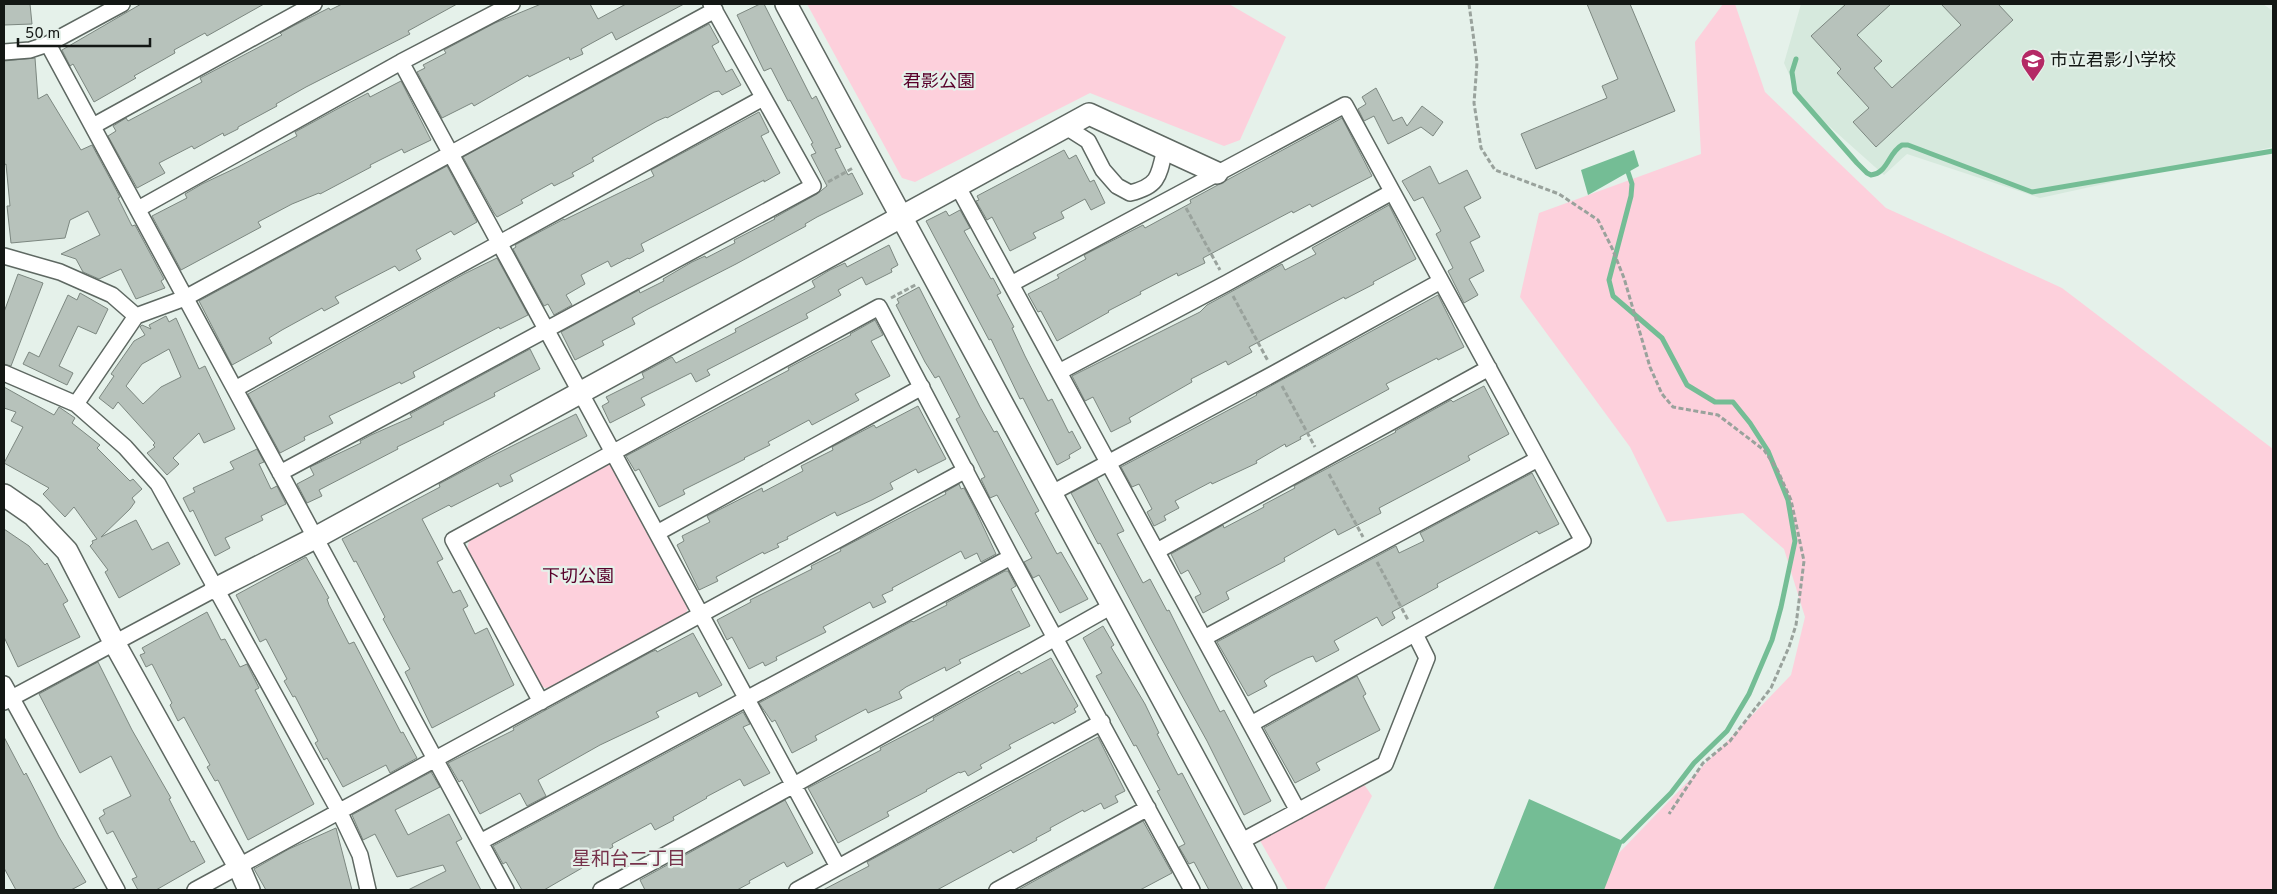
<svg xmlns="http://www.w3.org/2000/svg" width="2277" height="894" font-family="Overpass,'Noto Sans JP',sans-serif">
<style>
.built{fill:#d6e9dd}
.green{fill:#fdd0dc}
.water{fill:#74bd95}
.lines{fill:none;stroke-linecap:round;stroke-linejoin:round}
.stream{stroke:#74bd95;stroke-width:5}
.building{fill:#b7c2bb;stroke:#7c8780;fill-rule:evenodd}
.street-casing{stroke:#5e6862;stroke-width:18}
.secondary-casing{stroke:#5e6862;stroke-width:24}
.path{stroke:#99a29c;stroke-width:3;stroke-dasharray:5 2.5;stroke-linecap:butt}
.street{stroke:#fff;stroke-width:15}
.secondary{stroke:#fff;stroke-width:21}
.labels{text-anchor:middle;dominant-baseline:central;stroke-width:4.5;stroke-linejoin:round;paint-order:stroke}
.poi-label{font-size:18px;fill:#131714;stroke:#e5f1ea;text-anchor:start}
.park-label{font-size:18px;fill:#58002a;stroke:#e5f1ea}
.neighbourhood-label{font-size:19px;fill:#77324b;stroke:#e5f1ea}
</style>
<rect width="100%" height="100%" fill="#e5f1ea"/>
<path class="built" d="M1801,4H2263L2273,11V147L2040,198L1907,154L1884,175L1801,101L1784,63Z"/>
<path class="green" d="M807,4H1229L1286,37L1240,140L1224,146L1090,93L915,182L902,178Z
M1723,4H1735L1765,92L1886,208L2062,288L2273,449V890H1600L1615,857L1791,675L1805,617L1784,549L1743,513L1667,522L1630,447L1520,297L1539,213L1701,154L1695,42Z
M603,463L615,467L689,605L685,616L551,689L538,686L467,550L470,537Z
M1361,780L1372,796L1324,890H1288L1258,837Z"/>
<path class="water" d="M1634,150L1639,166L1588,195L1581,170Z
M1529,799L1623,841L1604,890H1493Z"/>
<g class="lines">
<path class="stream" d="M1796,59L1792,72L1795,92L1857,163L1867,173L1871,175C1888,173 1888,153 1902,145H1908L2032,192L2273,151
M1623,841L1671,793L1694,763L1727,731L1749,694L1772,640L1781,607L1795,541L1788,500L1768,451L1750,423L1733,402H1715L1687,385L1662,338L1613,296L1609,280L1631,196L1632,184L1628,172"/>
</g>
<path class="building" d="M4,4H30L32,24L4,25Z
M141,4H264L207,36L205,33L174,50L175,53L134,76L136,78L94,102L73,64L70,66L62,50Z
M342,4H457L408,31L410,34L306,87L276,104L277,106L238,127V129L224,136L223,133L194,149L192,146L159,163L165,173L137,188L108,136L116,131L113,126L126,118L128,121L202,82L200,78L282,35L280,33L295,25L329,8L330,10Z
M541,4H590L598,19L626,4H684L616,40L612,32L581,49L583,54L570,60L569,57L529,77L528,75L474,106L472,103L442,118L417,72L425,68L423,65L446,53L444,50L495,23Z
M760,4H764L812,99L816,96L841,147L835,149L848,175L852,173L863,194L817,217L805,224L806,226L736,264L648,309L632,318L635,324L602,341L604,345L575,360L561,332L639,290L640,293L664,281L663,279L692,262L705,256L706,258L735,243L734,240L775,219L774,218L817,194L827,186L811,155L816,153L811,144L813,143L790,100L788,101L771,68L764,71L737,15Z
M1587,4H1630L1675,111L1536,169L1521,134L1607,98L1602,86L1618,79Z
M1846,4H1891L1857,35L1882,61L1874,68L1892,88L1961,25L1941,4H1998L2013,20L1876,147L1853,122L1869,108L1837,73L1841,69L1811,36Z
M709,24L719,42L712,46L726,72L732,69L741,85L722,95L719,91L714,92L667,118L666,117L657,121L592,158L594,161L572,173L574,176L554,186L552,183L521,200L523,203L497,217L494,213L463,157Z
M35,58L38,99L47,94L81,150L92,145L120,197L118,198L132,226L135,225L164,279L161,281L165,288L136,299L121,269L99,279L83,272L76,259L61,254L100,235L88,211L70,220L65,238L11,243L7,206H10L6,164L4,165V61Z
M401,81L431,140L404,153L402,149L370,165L371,167L320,194L319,193L292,204L258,222L261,227L181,270L152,216L187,198L185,194L202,184L238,167L297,136L295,132L339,108L368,93L370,97Z
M1376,88L1393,121L1402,117L1407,126L1422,106L1443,122L1433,136L1421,127L1388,144L1374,116L1364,121L1358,109L1366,104L1362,97Z
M759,112L769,132L761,136L780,173L764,182V180L641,244L644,251L629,259L628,258L611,267L608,261L581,275L585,284L566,295L572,305L554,315L548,304L544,306L513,249L516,247L515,245L564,219V220L654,176L651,170Z
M1342,118L1372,176L1312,207L1310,204L1293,213L1292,211L1203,258L1205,263L1178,276L1177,273L1140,292L1141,294L1108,311L1109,312L1057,341L1041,311L1038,312L1028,294L1059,278L1057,275L1086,259L1084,255L1143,225L1145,228L1191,203L1190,200Z
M1064,150L1069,159L1076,155L1090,182L1094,180L1105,203L1091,210L1085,199L1061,212L1064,218L1033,233L1036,238L1010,251L992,217L987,220L976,201L979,200L977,196Z
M447,166L477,222L454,235L451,231L416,250L421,259L399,271L395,266L335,297L339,303L324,311L322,308L282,330L269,338L272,343L232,365L199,301Z
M1430,166L1439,184L1467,170L1481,198L1464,207L1480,237L1470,242L1484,271L1469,279L1478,295L1464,303L1448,271L1453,268L1436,234L1441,231L1423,197L1414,201L1402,181Z
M1389,205L1416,259L1373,282L1374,284L1345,299L1344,297L1249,347L1252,352L1228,365L1226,361L1191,379L1192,382L1129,418L1131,422L1111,432L1093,397L1085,401L1072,376L1200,312L1207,305L1282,264L1285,270L1316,254L1312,248Z
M960,210L970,228L964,231L991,279L993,278L1001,293L997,295L1014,327L1012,328L1025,356L1048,401L1052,399L1069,433L1072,431L1081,448L1069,455L1070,458L1057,465L1023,398L1020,399L991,339L989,340L926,221L946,211L949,216Z
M889,245L898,265L891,269L892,272L866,285L862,277L838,290L841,295L806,314L808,318L707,370L710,375L696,382L691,373L641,398L645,405L610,423L602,406L609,402L606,397L644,378L642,373L672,357L676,363L736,332L735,329L815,287L812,281L830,270L845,263L847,267Z
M497,258L528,315L500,329L499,327L413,372L415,377L401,384L400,382L329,416L333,423L304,437L305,440L280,453L248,394L464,274Z
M18,274L43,283L11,366L4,364V312Z
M919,287L980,407L994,432L997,431L1030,494L1039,511L1035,513L1057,554L1061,552L1088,599L1060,613L1039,575L1033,578L1024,562L1032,558L997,495L990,498L981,479L985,477L956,419L960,417L939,376L935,378L925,362L896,305L899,303L897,299Z
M80,293L108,309L96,334L78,326L59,366L73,373L67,385L23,364L29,352L39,357L68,295L77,300Z
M1438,295L1464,347L1438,360L1437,358L1386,384L1389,389L1300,437L1301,439L1286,447L1285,444L1256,461L1257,463L1212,484L1211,482L1175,501L1179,508L1164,516L1166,520L1154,526L1147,512L1152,509L1139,484L1132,487L1121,467L1257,395L1256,394Z
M166,316L169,322L176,318L199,369L205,366L235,429L204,443L199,433L173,458L179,464L167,475L147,453L155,447L153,445L155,443L118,402L113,409L99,398L114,376L111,374L134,341L145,335L140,327L142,325L151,329L149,325ZM169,349L181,377L161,387L143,404L126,386L142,364Z
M875,320L883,335L871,341L890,376L855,394L859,400L812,425L809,420L768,442L770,445L744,458L745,459L683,490L685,494L659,507L639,469L635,471L626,456L789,370L788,368L851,335L850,334Z
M530,349L540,369L494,393L495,396L443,422L444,424L397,447L398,449L319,490L322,496L307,503L297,484L314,475L310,467L361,443L360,441L371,435L412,417L410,414Z
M1484,386L1509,434L1468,456L1470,460L1379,508L1381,513L1338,535L1335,529L1284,558L1285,561L1226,592L1229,599L1203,613L1195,597L1201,594L1188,570L1181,574L1171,554L1223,525L1224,528L1264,507L1263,505L1295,488L1294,486L1396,432L1395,431L1451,400L1453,402Z
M4,387L54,415L59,407L75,418L72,423L100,445L97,448L130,481L133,479L142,489L132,498L135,502L130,509L101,537L136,520L152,550L168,542L180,564L119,598L105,572L108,570L90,546L93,543L92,541L97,539L74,507L65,517L43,494L49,488L4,463L23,427L11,421L16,412L4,408Z
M918,406L946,459L918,473L916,469L890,483L893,489L872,500L837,516L835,512L787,537L788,539L777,544L779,547L764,554L763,552L716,577L718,581L699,590L677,545L684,541L682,536L710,522L707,516L762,488L763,492L803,471L801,466L833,450L832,447L874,425L876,428Z
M576,414L587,436L510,475L513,481L500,487L498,483L451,507L449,505L422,519L443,559L437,562L453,593L460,590L468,606L463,609L475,634L487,628L514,685L432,728L405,672L410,669L383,619L385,617L356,561L354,562L342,539L440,487L439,484L486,459Z
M257,449L264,462L259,464L271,489L277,486L286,504L261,516L263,520L225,538L230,548L215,556L193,510L190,512L183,498L195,492L193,488L234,469L230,462Z
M1532,473L1559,524L1539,534L1537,531L1437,584L1438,587L1392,612L1395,618L1382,626L1377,617L1334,641L1339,650L1316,662L1313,656L1307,658L1271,676L1264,681L1267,686L1248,696L1217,642L1396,546L1399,553L1424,541L1420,533Z
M1097,479L1124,531L1117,534L1143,583L1150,579L1167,611L1169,610L1220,712L1224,710L1271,801L1244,815L1207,741L1153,643L1100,543L1098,544L1071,493Z
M959,484L961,489L964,488L974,507L996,554L981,562L977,553L965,559L961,551L892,588L893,590L882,595L886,602L873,608L870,602L823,627L826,632L776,657L777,660L765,666L763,662L749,669L732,637L727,640L717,620L751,602L750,600L812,569L811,566L841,551L840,549L946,494L945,492Z
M4,529L29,546L45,565L47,563L68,601L63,604L80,637L18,667L4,637Z
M306,557L329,598L327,599L329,605L349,644L354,642L401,733L403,732L417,758L390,773L386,765L343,787L327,758L324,760L315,743L318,741L295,696L293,697L284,681L287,679L266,639L260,642L236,595Z
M1005,571H1008L1016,586L1011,589L1030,626L959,660L961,663L946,671L945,667L906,687L899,692L902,698L868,713L866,709L815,736L817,740L792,753L775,720L772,722L759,703L912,621L913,622L947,605L946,603Z
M207,612L221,640L225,639L240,667L247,664L259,688L255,690L314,804L248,840L218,780L215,781L207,767L210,765L184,717L178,721L170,705L172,703L152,664L146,667L140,655L145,653L142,648Z
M1103,626L1114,645L1111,647L1145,704L1159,733L1157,734L1178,775L1182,773L1243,890H1209L1194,862L1189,864L1179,847L1185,844L1157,791L1160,790L1136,745L1134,746L1096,676L1102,673L1083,638Z
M693,633L722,685L699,697L697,692L656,712L659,717L600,745L538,780L546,796L527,806L520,793L480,814L462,780L459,782L448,763L514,730L513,728L651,652L656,650L657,652Z
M1051,658L1078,706L1074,709L1076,712L1054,724L1053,722L1009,745L1011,748L980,765L982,768L968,776L965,771L960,773L959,772L926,790L927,791L887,812L889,816L838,843L808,788L881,750L880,748L934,720L933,718L982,691L1019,671L1021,674Z
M98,662L132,730L171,798L169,799L191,842L194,841L205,862L156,890H138L132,879L137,877L113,831L107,834L99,818L105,814L103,810L131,796L111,756L80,773L39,694Z
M1357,676L1366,694L1363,696L1380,730L1316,763L1320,770L1295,783L1264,728Z
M743,712L750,724L743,727L770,773L744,786L740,779L706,797L707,798L673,817L674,820L655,830L651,823L612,844L613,847L580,865L582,868L544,890H522L506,862L503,864L493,846Z
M4,737L24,775L26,773L59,837L86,882L71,890H16L4,868Z
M1098,737L1125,791L1115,796L1118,802L1104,809L1101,803L1084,812L1083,810L1050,828L1051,830L1036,838L1037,840L1013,853L1011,850L937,890H823L869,866L867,862Z
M431,772L440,787L395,810L408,835L449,814L462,839L456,842L481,890H408L446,871L443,865L397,877L375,834L363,840L352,815Z
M785,800L813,853L787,867L784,862L749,881L750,883L737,890H645L640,880Z
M1143,821L1172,873L1140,890H1018Z
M336,828L352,890H266L254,869L289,849Z"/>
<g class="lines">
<defs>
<path id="street" d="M48,44L506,890
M4,52L30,50L48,44L122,4
M401,62L838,867
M93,126L314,4
M1066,127L1088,141L1103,170L1117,186L1130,193C1159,186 1159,176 1165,148
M958,187L1298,811
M138,209L401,62L512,4
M4,256L60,272L112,295L136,316
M1011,284L1345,105L1583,541L1251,724
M1059,372L1227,283L1392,192
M4,373L76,404L125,447L158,484L340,813L360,855L368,890
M235,389L763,98
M76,404L136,316L185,298L715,10
M280,473L813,186L711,4
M1052,493L1275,373L1441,281
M657,533L922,387
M1157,551L1489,368
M1204,638L1538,459
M4,684L117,890
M4,702L215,589
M541,702L453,540L879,307L1011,557L1192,890
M480,842L1011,557
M1240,842L1385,764L1427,658L1415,634
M195,890L966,470
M601,890L794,785L1112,606
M797,890L1102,722
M997,890L1148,808"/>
<path id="secondary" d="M786,4L1266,890
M4,495L33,515L67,551L115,644L239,867L249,890
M215,589L315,538L1089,114L1217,173"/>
</defs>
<use href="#street" class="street-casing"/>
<use href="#secondary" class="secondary-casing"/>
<path class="path" d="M1469,4L1477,63L1474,103L1481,148L1495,170L1559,194L1598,220L1612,248L1624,278L1650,367L1662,394L1673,407L1718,415L1764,450L1777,469L1791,500L1804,561L1796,625L1789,647L1771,688L1730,741L1703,763L1669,814
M828,182L853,168
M1186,208L1220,270
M1233,296L1268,361
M891,298L917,284
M1282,386L1315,447
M1329,474L1363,537
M1377,562L1408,620"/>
<use href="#street" class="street"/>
<use href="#secondary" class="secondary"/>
</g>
<defs>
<symbol id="school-pin" viewBox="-11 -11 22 30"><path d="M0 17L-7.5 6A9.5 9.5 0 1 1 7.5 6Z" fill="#b42965" stroke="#e5f1ea"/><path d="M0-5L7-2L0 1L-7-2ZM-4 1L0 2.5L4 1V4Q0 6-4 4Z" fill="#fff"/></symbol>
</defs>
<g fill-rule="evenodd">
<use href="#school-pin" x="2019" y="47" width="28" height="38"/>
</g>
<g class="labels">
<g class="poi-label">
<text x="2050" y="61">市立君影小学校</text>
</g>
<g class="park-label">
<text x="939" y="82">君影公園</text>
<text x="578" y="577">下切公園</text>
</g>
<g class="neighbourhood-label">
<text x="629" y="860">星和台二丁目</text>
</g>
</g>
<rect width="2277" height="894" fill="none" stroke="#131714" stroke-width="10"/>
<path d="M18 38v8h132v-8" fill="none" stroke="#131714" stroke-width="2.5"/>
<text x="25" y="38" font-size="15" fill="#131714" stroke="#e5f1ea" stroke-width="4" paint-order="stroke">50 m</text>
</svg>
